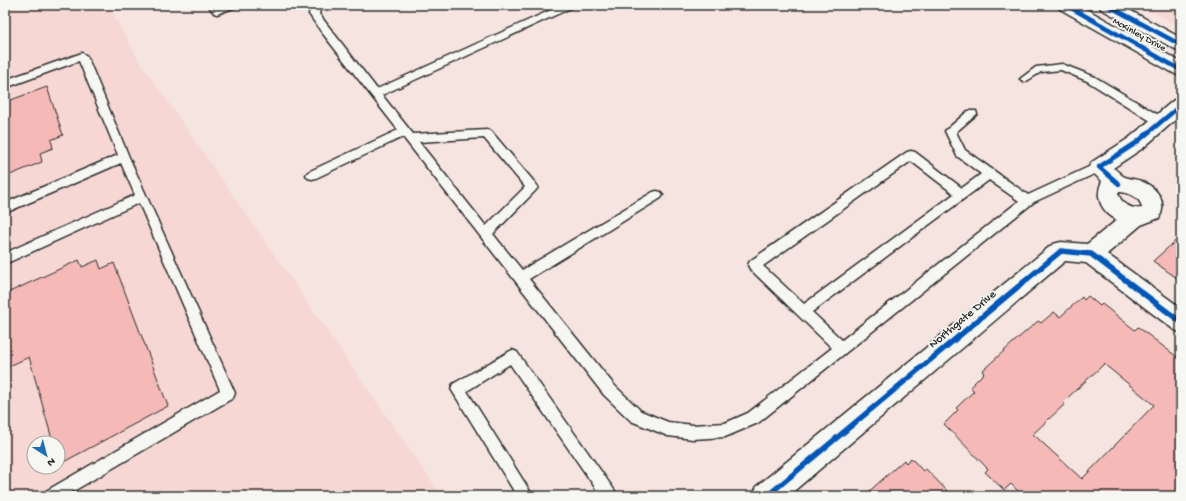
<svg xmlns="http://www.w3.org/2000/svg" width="1186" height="501" font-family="'Gochi Hand',sans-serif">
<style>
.built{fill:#f6d7d4;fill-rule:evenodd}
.building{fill:#f5b9b7;stroke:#2b2b2b;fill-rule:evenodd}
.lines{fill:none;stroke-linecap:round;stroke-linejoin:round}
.lane-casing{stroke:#2b2b2b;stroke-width:3}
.street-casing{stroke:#2b2b2b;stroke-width:3}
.secondary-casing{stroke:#2b2b2b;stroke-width:3}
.lane{fill:#f6f6f2;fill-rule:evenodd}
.street{fill:#f6f6f2;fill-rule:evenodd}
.secondary{fill:#f6f6f2;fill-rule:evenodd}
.cycleway-far1-casing{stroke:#f6f6f2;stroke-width:6}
.cycleway-casing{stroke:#f6f6f2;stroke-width:8}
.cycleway-far1{stroke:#0057b8;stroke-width:4.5}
.cycleway{stroke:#0057b8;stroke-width:5.5}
.labels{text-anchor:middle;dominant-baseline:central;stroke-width:3.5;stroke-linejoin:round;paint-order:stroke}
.far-street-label{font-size:10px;fill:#2b2b2b;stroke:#f6f6f2}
.street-label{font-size:12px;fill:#2b2b2b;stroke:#f6f6f2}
</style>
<rect width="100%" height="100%" fill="#f6e4e0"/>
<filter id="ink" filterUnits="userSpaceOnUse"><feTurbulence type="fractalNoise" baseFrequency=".025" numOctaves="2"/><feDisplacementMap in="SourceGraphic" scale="8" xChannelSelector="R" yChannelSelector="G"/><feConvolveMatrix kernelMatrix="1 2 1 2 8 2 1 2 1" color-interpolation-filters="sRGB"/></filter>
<g filter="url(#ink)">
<path class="built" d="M5,5H108L138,59L442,496H5ZM34,443H58V467H34Z
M1139,5H1181V27Z"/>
<path class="building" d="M47,87L63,135L51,140L53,148L40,153L42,162L5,177V102Z
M1181,236V281L1153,261Z
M79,260L82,267L98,260L101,269L114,263L168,406L58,465V443H53L29,357L5,368V294Z
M1088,296L1100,306L1102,304L1135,330L1138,327L1181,360V490L1176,496H1023L1011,484L1004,490L985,472L988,469L944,424L958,410L956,408L974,391L970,387L984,373L982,371L1016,340L1038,321L1041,323L1054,312L1060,317L1082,297L1084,300ZM1104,364L1154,405L1082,479L1033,434L1065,404L1063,402Z
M911,458L923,471L926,469L952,496H864L904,460L906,463Z"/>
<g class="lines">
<defs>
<path id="lane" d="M208,5H218L219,7L224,5H238L236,7L217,14L214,13Z
M311,5H321L319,14L377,89L562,5H575L573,7L382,95L413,134L487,130L491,131L536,184L538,187L536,190L493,234L522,270L653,192L657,191L661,192L663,195L661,198L529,279L614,385L641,411L668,422L693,425L725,423L748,413L832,348L750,269L748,265L750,261L907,152L911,151L915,152L962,188L981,174L957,156L945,131L968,111H976L977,114L956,132L965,150L1028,195L1095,164L1099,163L1103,164L1105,167L1103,170L1034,202L758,423L725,437L693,439L668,436L631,421L604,395L403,137L316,178L312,179L308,178L306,175L308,172L398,130L320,30L309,14ZM484,138L525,187L486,226L419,142ZM911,161L954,194L804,304L763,266ZM989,180L1019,201L842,340L812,312Z
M82,53L87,56L129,157L235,393L233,398L65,496H44L46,491L220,390L139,203L5,264V253L135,195L121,163L5,213V203L118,155L79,61L5,88V80Z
M1062,64L1095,77L1165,119L1166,122L1165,125H1157L1087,81L1061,70L1041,72L1025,82L1020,79L1036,67Z
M512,350L517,352L615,491L617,496H601L510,364L467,391L533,496H517L451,389L453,384Z"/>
<path id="street" d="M1181,98V115L1143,148L1113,168C1117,170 1120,174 1123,176C1128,179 1136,179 1141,181C1157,187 1168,202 1159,218L1141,225L1107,254L1181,308V333L1173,329L1086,263L1065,261L788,496H753L757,486L1053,244L1061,242L1087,244L1117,220C1102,212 1094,198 1102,181L1092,172L1089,167L1092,162L1129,138L1174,100ZM1118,192C1128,192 1141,197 1142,208C1131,210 1120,203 1118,192Z"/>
<path id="secondary" d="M1058,5H1079L1181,62V76L1175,74L1060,9Z
M1099,5H1120L1181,38V51L1175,49L1101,9Z"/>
</defs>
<use href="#lane" class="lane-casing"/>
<use href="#street" class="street-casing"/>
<use href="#secondary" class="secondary-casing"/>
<use href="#lane" class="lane"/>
<use href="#street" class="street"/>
<use href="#secondary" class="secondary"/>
<defs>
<path id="cycleway-far1" d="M1066,5L1181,70
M1107,5L1181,45
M1119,184L1099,167L1136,143L1181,105"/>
<path id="cycleway" d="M767,496L1061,251L1091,254L1181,322"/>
</defs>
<use href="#cycleway-far1" class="cycleway-far1-casing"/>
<use href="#cycleway" class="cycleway-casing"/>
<use href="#cycleway-far1" class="cycleway-far1"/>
<use href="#cycleway" class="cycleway"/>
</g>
</g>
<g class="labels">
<g class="far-street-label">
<text transform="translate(1139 35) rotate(29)">McKinley Drive</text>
</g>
<g class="street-label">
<text transform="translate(963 320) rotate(-40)">Northgate Drive</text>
</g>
</g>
<rect width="1186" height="501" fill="none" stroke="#f6f6f2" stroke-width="20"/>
<rect x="10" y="10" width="1166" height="481" fill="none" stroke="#2b2b2b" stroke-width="1.5" filter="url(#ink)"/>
<g transform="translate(46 455) rotate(144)"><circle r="19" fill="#f6f6f2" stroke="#a5a5a2"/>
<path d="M0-3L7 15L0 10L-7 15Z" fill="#1f6fb2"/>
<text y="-6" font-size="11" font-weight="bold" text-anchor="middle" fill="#2b2b2b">N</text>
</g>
</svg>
